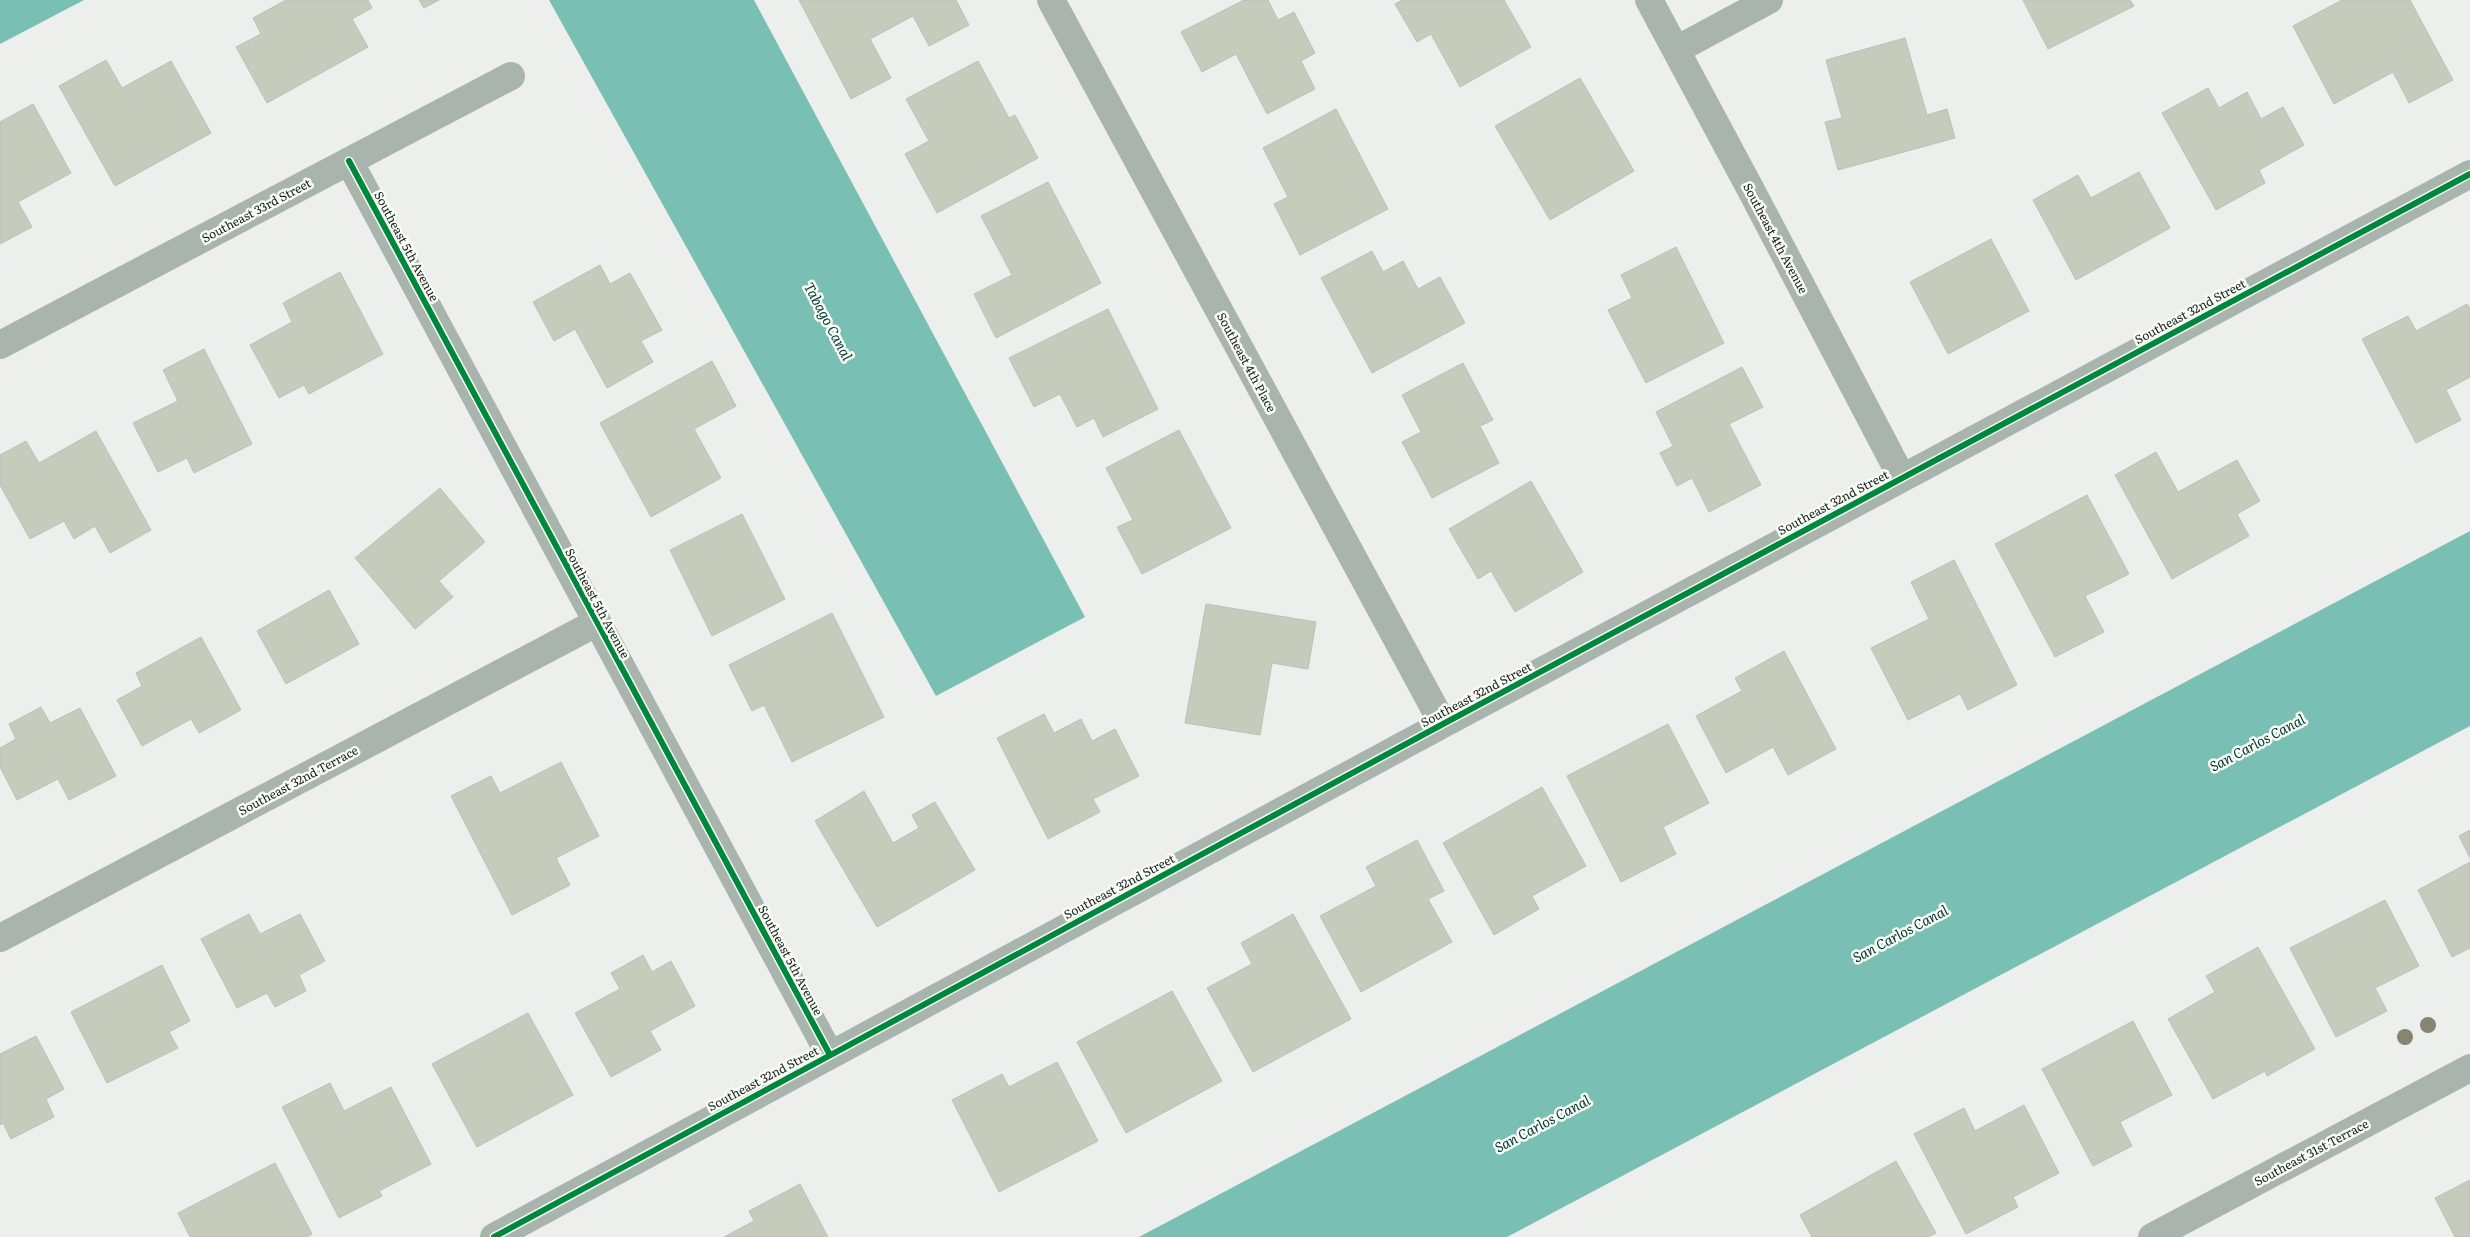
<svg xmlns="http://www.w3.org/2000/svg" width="2470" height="1237" font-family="Literata,serif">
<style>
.water{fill:#7abfb3}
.building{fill:#c7cbbb;stroke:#bdbfbb}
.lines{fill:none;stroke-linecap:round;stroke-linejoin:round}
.minor{stroke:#a8b4ac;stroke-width:28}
.cycleway-casing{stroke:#f8fef6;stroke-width:9}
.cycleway{stroke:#00873e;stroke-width:6}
.tree{fill:#878470}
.labels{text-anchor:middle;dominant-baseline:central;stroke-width:5;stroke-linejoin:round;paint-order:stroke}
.street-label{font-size:12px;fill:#1a1c1a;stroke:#f8fef6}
.water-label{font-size:14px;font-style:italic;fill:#06352f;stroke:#f8fef6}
</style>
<rect width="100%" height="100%" fill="#ecefeb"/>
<path class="water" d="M0,0H84L0,44Z
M549,0H754L1085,617L936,696Z
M2470,531V726L1507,1237H1139Z"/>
<path class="building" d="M368,0L372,8L352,19L368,47L267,103L236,47L261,34L253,18L286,0Z
M419,0H439L424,8Z
M799,0H956L969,25L929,46L913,16L870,39L891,78L851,99Z
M1244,0H1268L1278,20L1294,12L1315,53L1301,61L1315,89L1267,114L1236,54L1202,72L1181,32Z
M1402,0H1504L1531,47L1460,87L1431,34L1417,42L1395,4Z
M2023,0H2130L2134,6L2048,49Z
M2342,0H2410L2453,80L2409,103L2393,72L2334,104L2293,26Z
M1905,38L1927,115L1947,109L1955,138L1838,170L1825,122L1842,118L1826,60Z
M106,60L122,88L171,61L211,133L115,186L59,86Z
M978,61L1009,118L1015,115L1038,158L937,213L905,154L929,141L906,99Z
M1580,78L1634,171L1550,220L1495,126Z
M2208,88L2219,108L2247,92L2261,119L2283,107L2304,145L2259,170L2265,183L2216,210L2162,113Z
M33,104L71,173L18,202L32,227L0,244V122Z
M1336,109L1388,209L1300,255L1274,204L1288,197L1263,148Z
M2139,172L2170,228L2076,280L2033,200L2078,175L2091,198Z
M1048,182L1101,283L996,338L974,294L1012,275L981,216Z
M1991,239L2029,311L1948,354L1910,282Z
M1676,247L1724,343L1646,383L1608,310L1632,298L1621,275Z
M1372,251L1383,272L1403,261L1418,289L1440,277L1465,323L1372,373L1321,278Z
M600,265L610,284L630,273L662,330L641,341L653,362L607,388L575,329L554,341L533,302Z
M340,272L383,354L309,394L304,385L279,398L250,345L292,322L283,303Z
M2467,304L2470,309V377L2446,390L2461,420L2416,443L2362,339L2408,316L2416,331Z
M1108,309L1158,409L1103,437L1094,418L1077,427L1060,394L1034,407L1009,358Z
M204,349L252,444L194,473L187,458L158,472L133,423L178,401L163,370Z
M712,361L736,406L694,429L721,478L651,517L600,423Z
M1463,363L1493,420L1480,426L1499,463L1432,498L1402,442L1421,432L1402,395Z
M1742,367L1763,407L1729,424L1761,485L1709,512L1692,478L1677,486L1660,453L1673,446L1656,412Z
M1179,430L1231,528L1142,574L1117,527L1133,520L1106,468Z
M96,431L151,530L110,553L95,526L74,539L64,521L30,539L0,485V455L26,441L39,463Z
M2156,452L2178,492L2237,460L2260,501L2237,514L2249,536L2172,579L2115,475Z
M1531,481L1583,572L1515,612L1491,571L1478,579L1449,529Z
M440,488L485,542L439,581L453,597L415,629L355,558Z
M2087,495L2129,574L2085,596L2104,632L2055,657L1995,544Z
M742,514L785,599L712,636L670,550Z
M1954,560L2017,685L1968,710L1960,694L1908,720L1871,648L1929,619L1911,582Z
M329,590L359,644L286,684L257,631Z
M1206,604L1316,622L1308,669L1272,663L1260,735L1185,723Z
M832,613L884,717L792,762L764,705L752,711L729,665Z
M201,637L241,710L199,733L191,719L142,746L117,700L142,686L136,673Z
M1784,651L1836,749L1788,775L1773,747L1726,773L1696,716L1742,691L1735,678Z
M41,707L50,723L80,708L116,776L69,800L58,779L17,800L0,767V748L16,739L9,724Z
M1044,714L1054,733L1081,719L1092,741L1115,729L1139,776L1093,799L1100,812L1048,839L997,738Z
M1668,724L1709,803L1663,827L1676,854L1621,882L1567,776Z
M561,762L599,836L556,858L570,885L512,915L451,796L491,776L500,793Z
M1542,787L1586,866L1532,896L1539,909L1494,935L1443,843Z
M864,791L893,843L919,828L912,815L935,802L975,870L877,927L815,821Z
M2470,830V858L2459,836Z
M1417,840L1444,891L1428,899L1452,942L1361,992L1320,916L1376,886L1366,867Z
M2470,862V948L2452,957L2418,890Z
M2385,900L2419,966L2375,988L2387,1011L2336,1037L2290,948Z
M249,914L260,934L300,914L325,961L299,975L306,991L275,1007L267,993L237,1008L201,939Z
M1293,914L1351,1019L1253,1072L1207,988L1252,964L1241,943Z
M2258,947L2315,1049L2267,1076L2265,1071L2213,1099L2168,1019L2215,992L2206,976Z
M643,955L652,972L671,961L695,1006L650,1031L661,1050L611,1077L575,1013L620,989L611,973Z
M162,965L190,1021L169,1032L178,1048L107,1083L71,1012Z
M1172,991L1222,1081L1126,1133L1077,1042Z
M528,1013L573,1095L477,1147L432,1064Z
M2133,1021L2172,1095L2120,1122L2132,1146L2093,1166L2042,1069Z
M36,1036L64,1089L46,1099L54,1117L11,1139L3,1123L0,1125V1054Z
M1057,1062L1098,1141L999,1192L952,1100L1002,1074L1009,1087Z
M330,1083L344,1111L391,1087L431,1164L379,1191L382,1196L339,1218L282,1107Z
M2024,1105L2059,1173L2013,1197L2018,1207L1966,1234L1914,1134L1964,1108L1975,1131Z
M1896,1161L1936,1233L1928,1237H1812L1800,1215Z
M275,1163L312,1234L307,1237H190L178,1213Z
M2470,1180V1237H2455L2435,1198Z
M800,1184L828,1237H724L754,1221L749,1211Z"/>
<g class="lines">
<path class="minor" d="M1051,0L1443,724
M1649,0L1751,190L1902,478
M1676,50L1769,0
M349,161L830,1055
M0,345L511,76
M0,938L596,623
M494,1237L1443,724L2470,174
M2152,1237L2470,1068"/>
<defs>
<path id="cycleway" d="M349,161L830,1055
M494,1237L1443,724L2470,174"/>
</defs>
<use href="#cycleway" class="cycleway-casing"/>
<use href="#cycleway" class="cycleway"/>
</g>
<g class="tree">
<circle cx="2428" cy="1025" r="8"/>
<circle cx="2405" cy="1037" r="8"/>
</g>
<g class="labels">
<g class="street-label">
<text transform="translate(256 210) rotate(-28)">Southeast 33rd Street</text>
<text transform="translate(1776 238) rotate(62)">Southeast 4th Avenue</text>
<text transform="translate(407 246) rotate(62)">Southeast 5th Avenue</text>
<text transform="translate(2190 311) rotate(-28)">Southeast 32nd Street</text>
<text transform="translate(1247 362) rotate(62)">Southeast 4th Place</text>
<text transform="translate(1833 502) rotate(-28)">Southeast 32nd Street</text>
<text transform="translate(598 603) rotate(62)">Southeast 5th Avenue</text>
<text transform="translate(1476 694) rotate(-28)">Southeast 32nd Street</text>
<text transform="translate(298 780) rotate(-28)">Southeast 32nd Terrace</text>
<text transform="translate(1119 886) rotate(-28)">Southeast 32nd Street</text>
<text transform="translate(791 960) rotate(62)">Southeast 5th Avenue</text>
<text transform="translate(763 1078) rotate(-28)">Southeast 32nd Street</text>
<text transform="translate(2311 1152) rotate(-28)">Southeast 31st Terrace</text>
</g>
<g class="water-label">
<text transform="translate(829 321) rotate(62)">Tabago Canal</text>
<text transform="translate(2257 742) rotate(-28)">San Carlos Canal</text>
<text transform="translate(1900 933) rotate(-28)">San Carlos Canal</text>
<text transform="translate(1542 1123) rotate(-28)">San Carlos Canal</text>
</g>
</g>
</svg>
